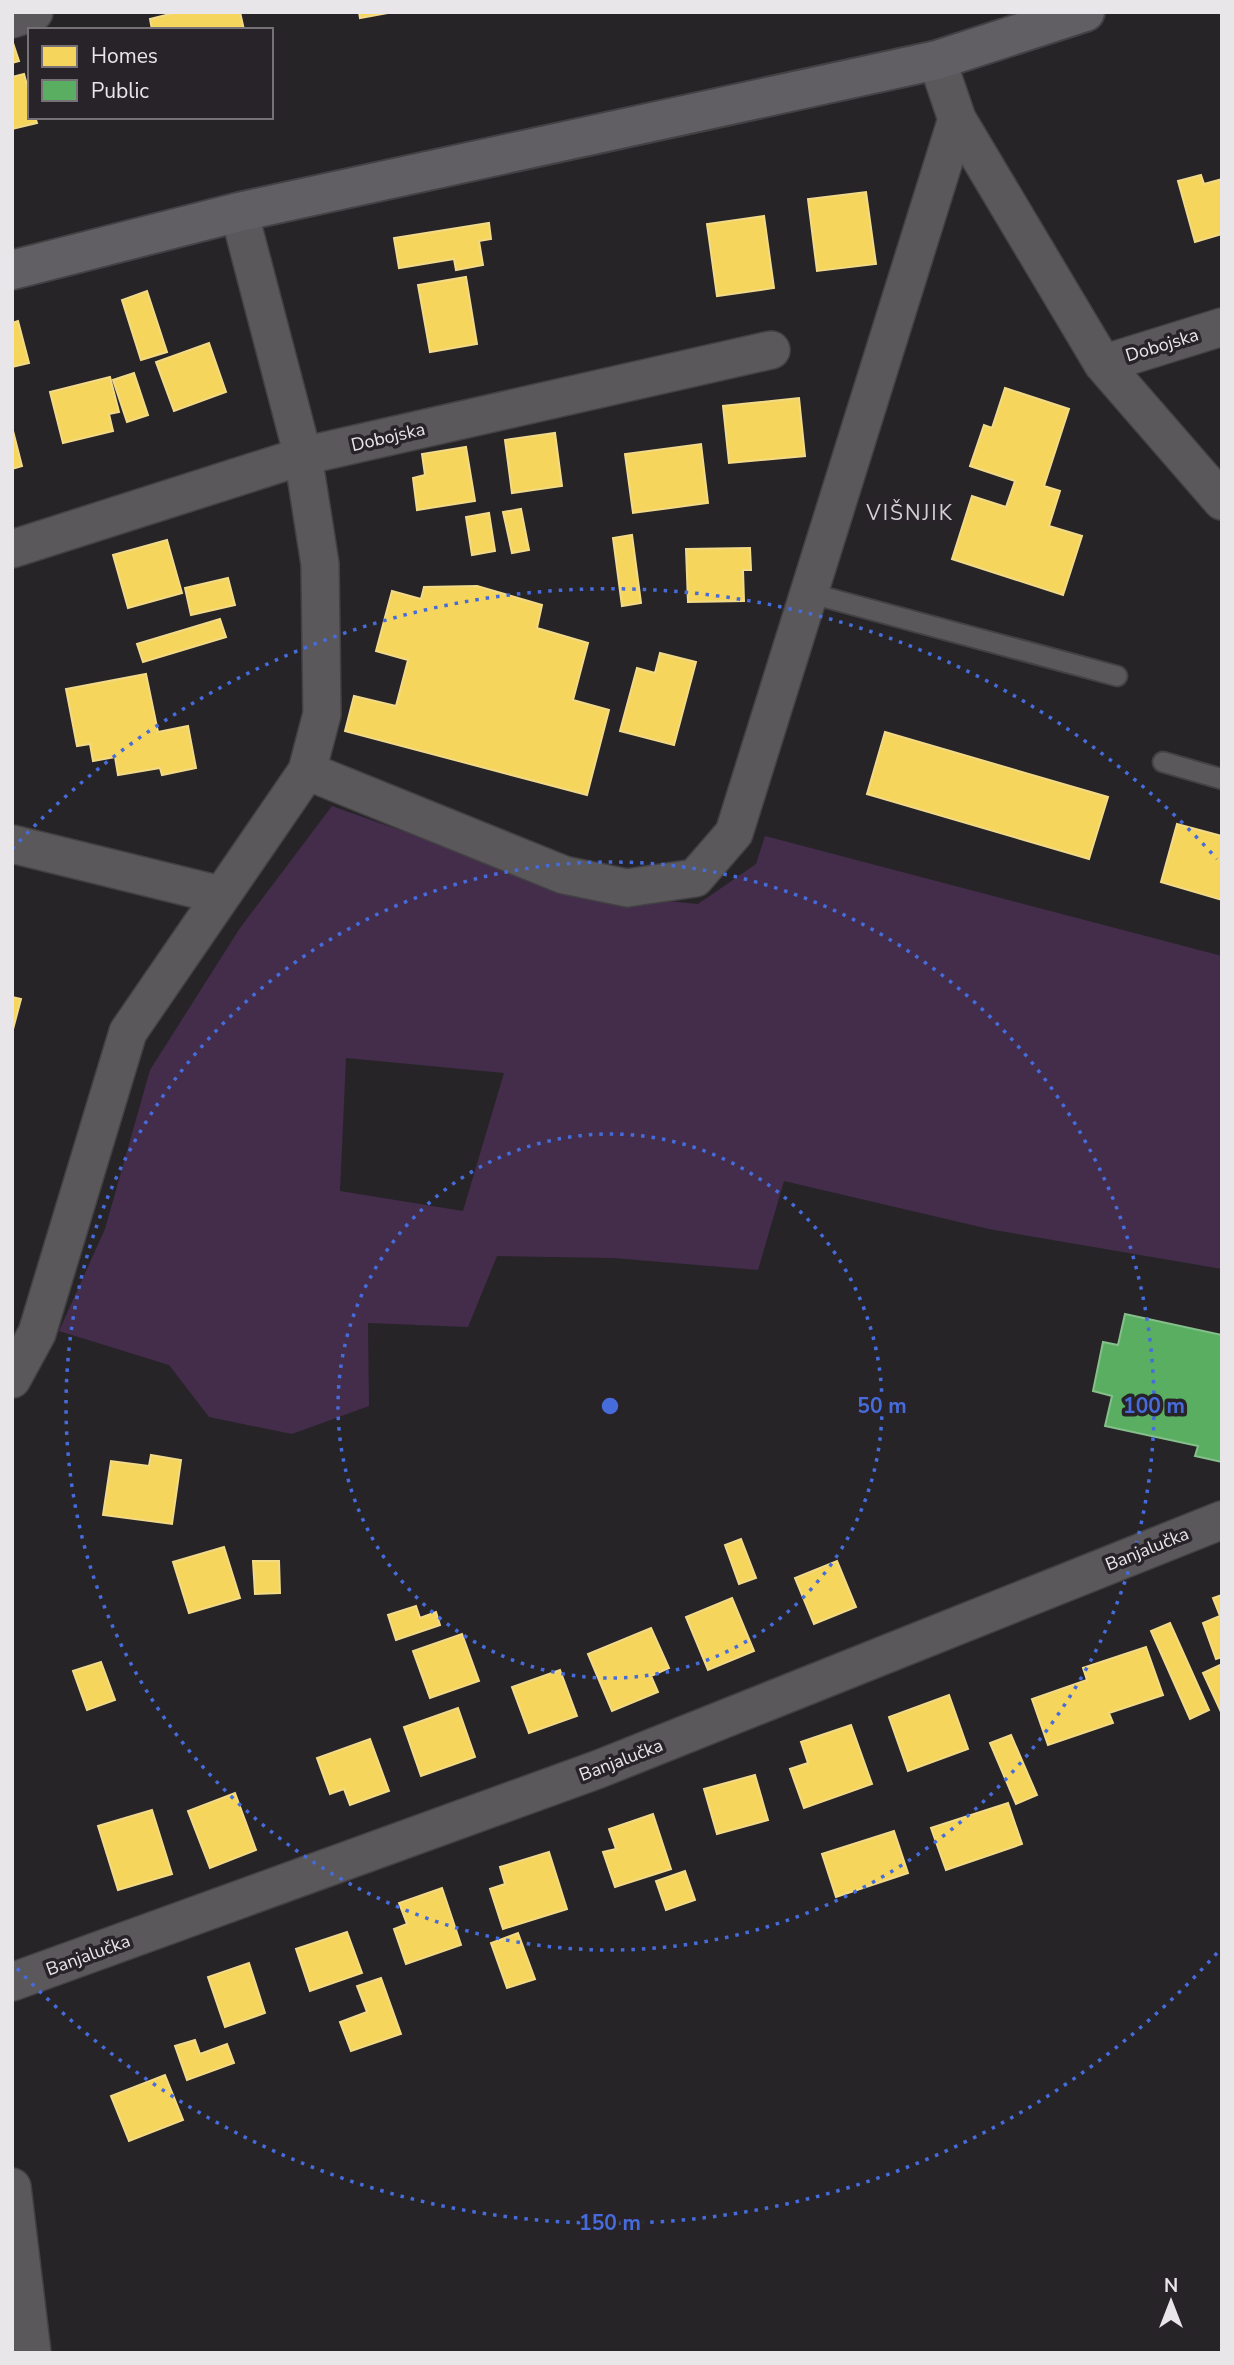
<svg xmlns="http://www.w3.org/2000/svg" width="1234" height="2365" font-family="'Nunito Sans',sans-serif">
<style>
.green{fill:#432d4b;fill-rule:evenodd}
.homes{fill:#f6d55c;stroke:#f2da87;stroke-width:2}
.public{fill:#5aae61;stroke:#85bf8a;stroke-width:2}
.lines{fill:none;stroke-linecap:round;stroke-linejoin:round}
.lane-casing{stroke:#434144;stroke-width:23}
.street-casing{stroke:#434144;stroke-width:40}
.secondary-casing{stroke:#434144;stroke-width:42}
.lane{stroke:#5a585a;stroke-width:19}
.street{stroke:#5a585a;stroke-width:37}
.secondary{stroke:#625f64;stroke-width:38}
.ring{fill:none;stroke:#466cdc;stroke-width:3.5;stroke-dasharray:3.5 7}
.labels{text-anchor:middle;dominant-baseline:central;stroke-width:7;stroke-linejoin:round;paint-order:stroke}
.street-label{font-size:18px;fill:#e9e6ea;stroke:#282329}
.quarter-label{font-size:21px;letter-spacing:2px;fill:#d5ced7;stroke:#282329}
.centre{fill:#466cdc;stroke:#282329;stroke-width:3.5}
.ring-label{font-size:21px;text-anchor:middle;font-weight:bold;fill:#466cdc;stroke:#282329;stroke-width:7;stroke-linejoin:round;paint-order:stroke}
</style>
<rect width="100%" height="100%" fill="#272428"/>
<path class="green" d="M332,806L570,891L698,904L756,864L765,836L1222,956V1269L989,1229L784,1181L758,1270L613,1258L497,1256L468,1327L368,1323L369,1406L292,1434L209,1417L169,1365L59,1331L105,1229L150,1070L240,928ZM346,1058L504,1073L463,1211L340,1191Z"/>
<path class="homes" d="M178,12H240L244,30H152L150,19Z
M359,12H393L360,18Z
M12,40L19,61L12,63Z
M24,74L30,96V117H35L37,123L12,129V77Z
M1201,175L1204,184L1222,179V234L1195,242L1178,181Z
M866,192L876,264L817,271L808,199Z
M764,216L774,288L717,296L707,224Z
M489,223L491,239L479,241L483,265L456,270L454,259L399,268L394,238Z
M466,277L477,344L430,352L418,285Z
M147,291L167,352L141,360L122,300Z
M18,321L29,363L12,367V323Z
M209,343L226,392L174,411L156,362Z
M134,373L148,415L127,422L113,380Z
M110,377L119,412L109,414L113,431L63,443L50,392Z
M1005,388L1069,409L1044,486L1060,491L1049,526L1082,536L1063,595L952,559L972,496L1006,507L1015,481L970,466L984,425L992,428Z
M799,398L805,456L729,463L723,406Z
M12,427L22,466L12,469Z
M555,433L562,486L512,493L505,440Z
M701,444L708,503L633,513L625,454Z
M466,447L475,501L417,510L413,478L425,475L422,454Z
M521,509L529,550L512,553L503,512Z
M489,513L495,551L472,555L466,517Z
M632,535L641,603L622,606L613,538Z
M167,540L182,593L128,608L113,555Z
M750,548L751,570H743L744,601L688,602L686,549Z
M228,578L235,605L191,615L185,588Z
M477,586L542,605L537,628L588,643L573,700L609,710L587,795L345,731L354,696L396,706L408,660L376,651L392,591L421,599L424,587Z
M220,619L226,637L143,662L137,644Z
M660,653L696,662L674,745L620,731L637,668L655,673Z
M146,674L158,732L188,726L196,768L162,775L160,768L118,775L115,757L93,761L90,744L77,746L66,689Z
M885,732L1108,797L1089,859L867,794Z
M1177,824L1222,836V900L1161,882Z
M12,997L21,999L12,1033Z
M151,1455L181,1460L172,1524L103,1515L111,1461L149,1466Z
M741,1539L756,1578L739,1584L725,1545Z
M224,1547L240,1598L189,1613L173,1562Z
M253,1561H279L280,1593L255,1594Z
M837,1561L856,1607L814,1624L795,1578Z
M1222,1595V1657L1216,1659L1203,1623L1220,1616L1213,1598Z
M732,1598L754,1651L708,1670L686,1617Z
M416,1606L420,1618L436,1612L440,1625L396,1640L388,1615Z
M1170,1623L1209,1710L1190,1719L1151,1631Z
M651,1628L669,1668L651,1676L658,1692L612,1711L588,1654Z
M462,1634L479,1681L430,1698L413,1651Z
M1146,1647L1163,1695L1109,1713L1113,1723L1048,1745L1032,1699L1087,1680L1083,1668Z
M101,1662L115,1700L87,1710L73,1671Z
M1222,1664V1714L1203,1673Z
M560,1670L577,1716L529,1733L512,1687Z
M949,1695L968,1749L908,1771L889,1717Z
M458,1708L475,1757L421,1776L404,1727Z
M851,1725L872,1784L804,1808L790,1769L808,1763L801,1742Z
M1011,1735L1037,1795L1016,1804L990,1743Z
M370,1739L389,1791L350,1805L344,1789L330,1794L317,1758Z
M755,1775L768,1820L717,1834L704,1789Z
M235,1793L256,1850L210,1868L188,1811Z
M1008,1803L1022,1844L946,1870L931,1828Z
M152,1810L172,1874L118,1890L98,1826Z
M653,1814L671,1869L615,1887L603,1852L616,1849L609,1829Z
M894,1831L908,1873L836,1897L822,1854Z
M549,1852L567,1909L503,1929L490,1889L505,1884L500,1867Z
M685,1871L695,1900L666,1910L656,1881Z
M442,1888L461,1945L406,1964L394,1929L407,1924L399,1903Z
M347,1932L362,1973L310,1991L296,1949Z
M518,1933L535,1979L507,1988L491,1943Z
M249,1963L265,2013L225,2027L208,1977Z
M381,1978L401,2034L351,2051L340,2022L367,2012L357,1986Z
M195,2040L200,2054L227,2044L234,2063L187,2080L175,2046Z
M165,2075L183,2120L129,2141L111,2096Z"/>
<path class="public" d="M1125,1314L1222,1335V1462L1195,1456L1198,1446L1105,1426L1112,1396L1093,1391L1103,1342L1118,1345Z"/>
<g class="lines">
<defs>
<path id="lane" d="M809,593L1117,676
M1163,762L1222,779"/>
<path id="street" d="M12,19L34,12
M937,60L957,119L1103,364L1222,501
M1103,364L1222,327
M12,549L303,456L771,350
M307,771L564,875L627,888L695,878L734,833L957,119
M12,844L220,895
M12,1379L37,1333L128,1032L307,771L322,714L320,564L303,456L239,212
M12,1982L599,1769L1222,1520
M12,2187L32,2353"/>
<path id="secondary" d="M12,270L239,212L937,60L1085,12"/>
</defs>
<use href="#lane" class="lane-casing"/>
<use href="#street" class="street-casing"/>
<use href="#secondary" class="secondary-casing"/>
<use href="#lane" class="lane"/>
<use href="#street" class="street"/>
<use href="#secondary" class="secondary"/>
</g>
<g class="ring">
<circle cx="610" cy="1406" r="272"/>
<circle cx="610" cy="1406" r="544"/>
<path d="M1217 1953A817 817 0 0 1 12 1963M12 849A817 817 0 0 1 1217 859"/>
</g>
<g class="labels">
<g class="street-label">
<text transform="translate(1162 345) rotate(-17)">Dobojska</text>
<text transform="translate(388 437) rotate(-13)">Dobojska</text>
<text transform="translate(1147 1549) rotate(-22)">Banjalučka</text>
<text transform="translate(621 1760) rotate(-21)">Banjalučka</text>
<text transform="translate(88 1955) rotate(-20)">Banjalučka</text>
</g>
<g class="quarter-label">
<text x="910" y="513">VIŠNJIK</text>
</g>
</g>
<circle cx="610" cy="1406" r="10" class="centre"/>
<g class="ring-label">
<text x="882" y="1413">50 m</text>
<text x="1154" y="1413">100 m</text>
<text x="610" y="2230">150 m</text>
</g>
<rect width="1234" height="2365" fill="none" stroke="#e9e6ea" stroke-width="28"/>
<rect x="28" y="28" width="245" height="91" fill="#282329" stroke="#757176" stroke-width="2"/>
<rect x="42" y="46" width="35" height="21" fill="#f6d55c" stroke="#757176" stroke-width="2"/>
<text x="91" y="63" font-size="21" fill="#e9e6ea">Homes</text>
<rect x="42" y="80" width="35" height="21" fill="#5aae61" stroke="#757176" stroke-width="2"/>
<text x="91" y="98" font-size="21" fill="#e9e6ea">Public</text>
<g transform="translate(1171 2302)" stroke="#282329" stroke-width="5" paint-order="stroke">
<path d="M0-5L12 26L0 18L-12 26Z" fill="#e9e6ea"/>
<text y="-10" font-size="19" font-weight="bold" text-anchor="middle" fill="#e9e6ea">N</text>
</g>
</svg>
